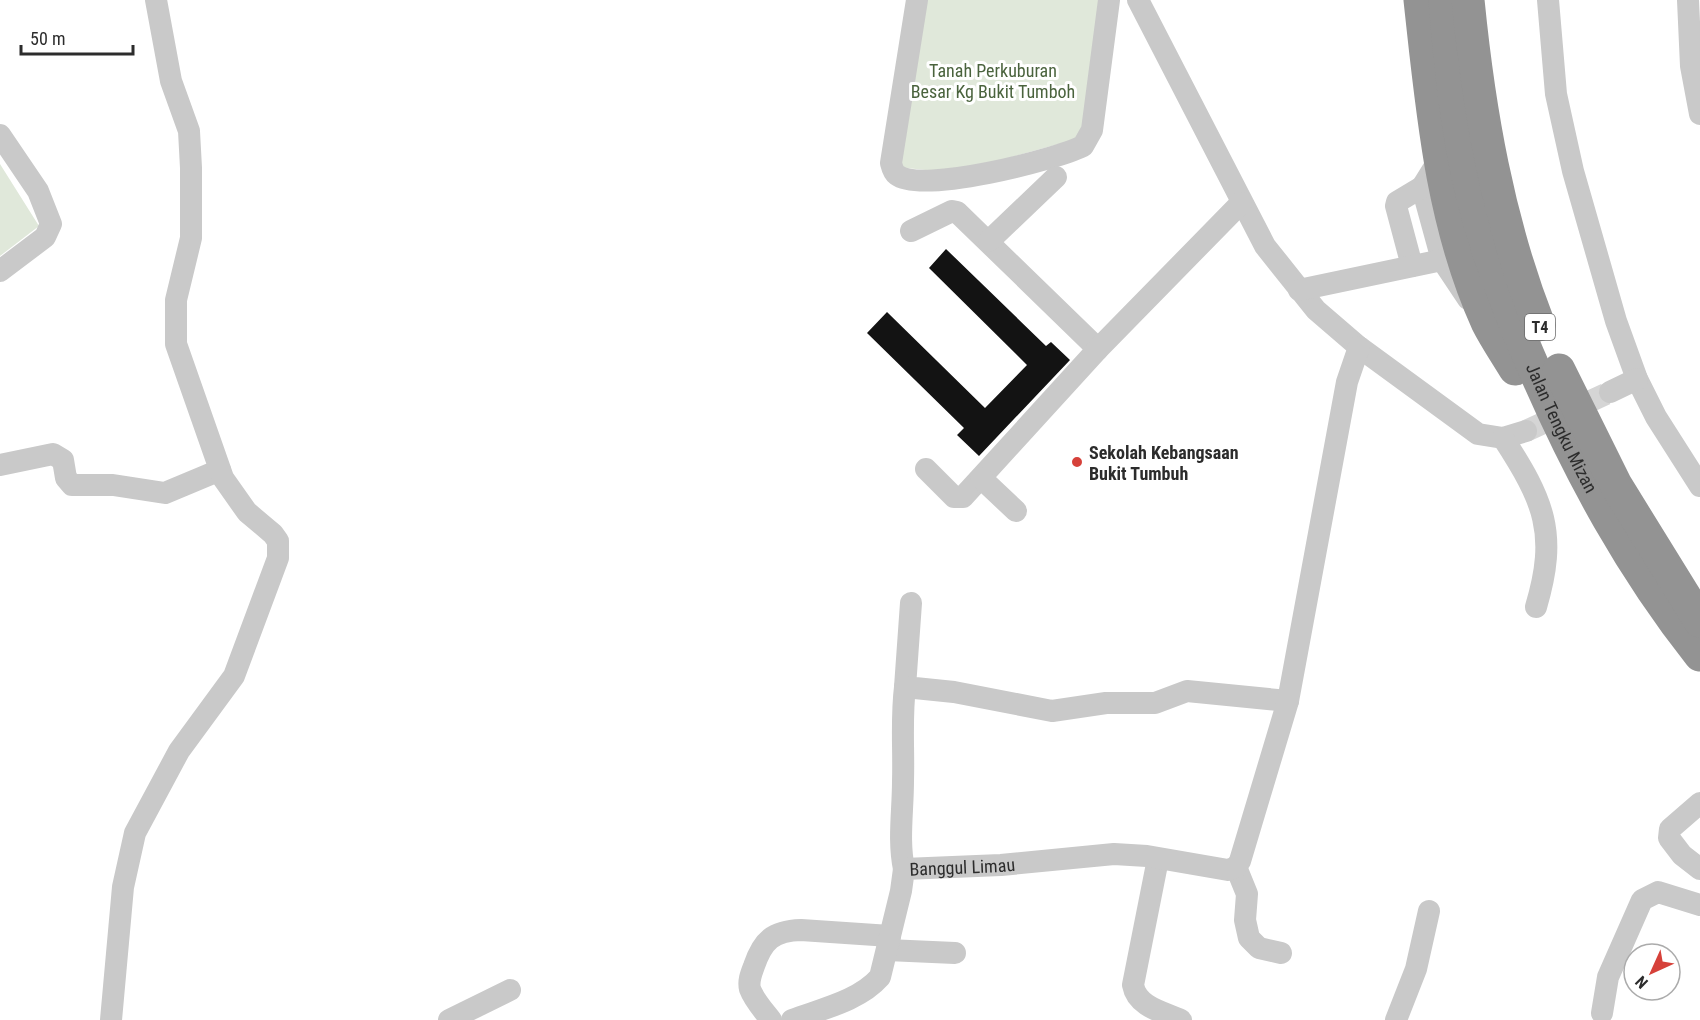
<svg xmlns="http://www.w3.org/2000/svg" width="1700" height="1020" font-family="'Roboto Condensed',sans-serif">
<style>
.green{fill:#e0e8da}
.building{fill:#131313}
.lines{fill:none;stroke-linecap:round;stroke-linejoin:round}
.minor-tunnel{stroke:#d5d5d5;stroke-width:22;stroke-dasharray:22 11;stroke-linecap:butt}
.minor{stroke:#c9c9c9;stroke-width:22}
.highway{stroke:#939393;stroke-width:33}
.poi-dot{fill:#d6413a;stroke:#fff;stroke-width:2}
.labels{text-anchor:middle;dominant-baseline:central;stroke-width:6;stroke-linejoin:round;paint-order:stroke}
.shield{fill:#fff;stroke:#6b6b6b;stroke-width:1.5}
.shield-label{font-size:16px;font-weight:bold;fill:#2c2c2c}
.park-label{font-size:18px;fill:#4a633d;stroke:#fff}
.street-label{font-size:18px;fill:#2c2c2c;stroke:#fff}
.poi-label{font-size:18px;font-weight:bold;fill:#2c2c2c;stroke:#fff;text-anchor:start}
</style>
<rect width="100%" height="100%" fill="#fff"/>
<path class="green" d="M928,0H1102L1084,137L954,173L897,167L922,8Z
M0,164L39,226L0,256Z"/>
<path class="building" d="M946,249L1046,346L1051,342L1070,360L979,456L957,435L964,428L867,333L887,312L985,408L1027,365L929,268Z"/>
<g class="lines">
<path class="minor-tunnel" d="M1526,431L1610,392"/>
<g class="minor">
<path d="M917,0L891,163C892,167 893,172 897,175C922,194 1054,160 1083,146L1092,130L1109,0"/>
<path d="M1138,0L1265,246L1316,310L1359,347L1478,434L1503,438L1526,431"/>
<path d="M1548,0L1556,94L1573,171L1616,321L1637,379L1656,417L1700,486"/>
<path d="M1688,0L1691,66L1700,114"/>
<path d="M0,135L38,191L51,224L45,237L0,271"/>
<path d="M1440,158L1422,187L1442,260L1468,299"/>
<path d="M911,231L952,211L957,212L1098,349"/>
<path d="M989,241L1056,177"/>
<path d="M1412,266L1396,206L1397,202L1422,187"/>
<path d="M1299,290L1442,260"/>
<path d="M1610,392L1637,379"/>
<path d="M1503,438C1544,501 1558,533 1536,607"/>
<path d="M0,465L53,454L63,460L66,478L72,485H113L165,493L220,470"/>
<path d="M926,469L954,497H963L1098,349L1241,203"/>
<path d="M981,478L1016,511"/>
<path d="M911,603L905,687L954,692L1052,711L1106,703H1155L1187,691L1288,701"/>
<path d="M1700,803L1670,829L1669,838L1682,855L1700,869"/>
<path d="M1158,859L1133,985C1137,1007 1163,1012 1181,1020"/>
<path d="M1236,867L1247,894L1245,920L1249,938L1259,948L1281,953"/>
<path d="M904,869C898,840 903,811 903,781C904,749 901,719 905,687"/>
<path d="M887,950L955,953"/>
<path d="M1602,1013L1608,977L1642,900L1658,892L1700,905"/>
<path d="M111,1020L123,887L135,833L179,751L234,676L278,558V541L273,534L247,512L223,478L176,344V300L191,238V168L189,131L171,81L156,0"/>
<path d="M449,1020L510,990"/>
<path d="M771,1020C764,1011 754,1000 750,989C748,981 751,974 754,966C763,940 773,931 801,930L890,936"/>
<path id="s1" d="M792,1020C821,1009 859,1001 880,977L901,891L904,869L1001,865L1114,854L1147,856L1228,870L1236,867L1240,861L1288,701L1347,382L1359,347"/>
<path d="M1396,1020L1416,969L1429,911"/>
</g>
<g class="highway">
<path d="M1420,0C1432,109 1441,220 1487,322C1495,338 1506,354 1515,369"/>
<path id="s2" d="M1445,0C1450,66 1457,133 1473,198C1488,258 1511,316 1536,373C1580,474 1631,568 1700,655"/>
<path d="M1468,0C1479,111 1498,221 1539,325"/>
<path d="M1559,370L1616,485L1700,621"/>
</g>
</g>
<circle class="poi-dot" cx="1077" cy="462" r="6"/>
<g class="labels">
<rect class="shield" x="1525" y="314" width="30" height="26" rx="4.5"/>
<g class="shield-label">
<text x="1540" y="327">T4</text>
</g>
<g class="park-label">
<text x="993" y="70">Tanah Perkuburan<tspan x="993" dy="21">Besar Kg Bukit Tumboh</tspan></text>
</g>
<g class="street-label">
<text stroke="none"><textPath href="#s2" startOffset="447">Jalan Tengku Mizan</textPath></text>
<text stroke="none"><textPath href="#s1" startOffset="268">Banggul Limau</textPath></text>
</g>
<g class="poi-label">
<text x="1089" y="452">Sekolah Kebangsaan<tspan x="1089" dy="21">Bukit Tumbuh</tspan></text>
</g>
</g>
<g transform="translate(1652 972) rotate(225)"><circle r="28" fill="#ffffff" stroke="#ababab" stroke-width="1.5"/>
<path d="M0-4.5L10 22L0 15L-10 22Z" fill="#d6413a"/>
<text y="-9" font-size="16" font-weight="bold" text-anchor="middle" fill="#2c2c2c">N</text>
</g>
<path d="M21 45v9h112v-9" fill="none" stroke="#2c2c2c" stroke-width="3"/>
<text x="30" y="45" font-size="18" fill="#2c2c2c" stroke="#ffffff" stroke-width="4.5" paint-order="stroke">50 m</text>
</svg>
